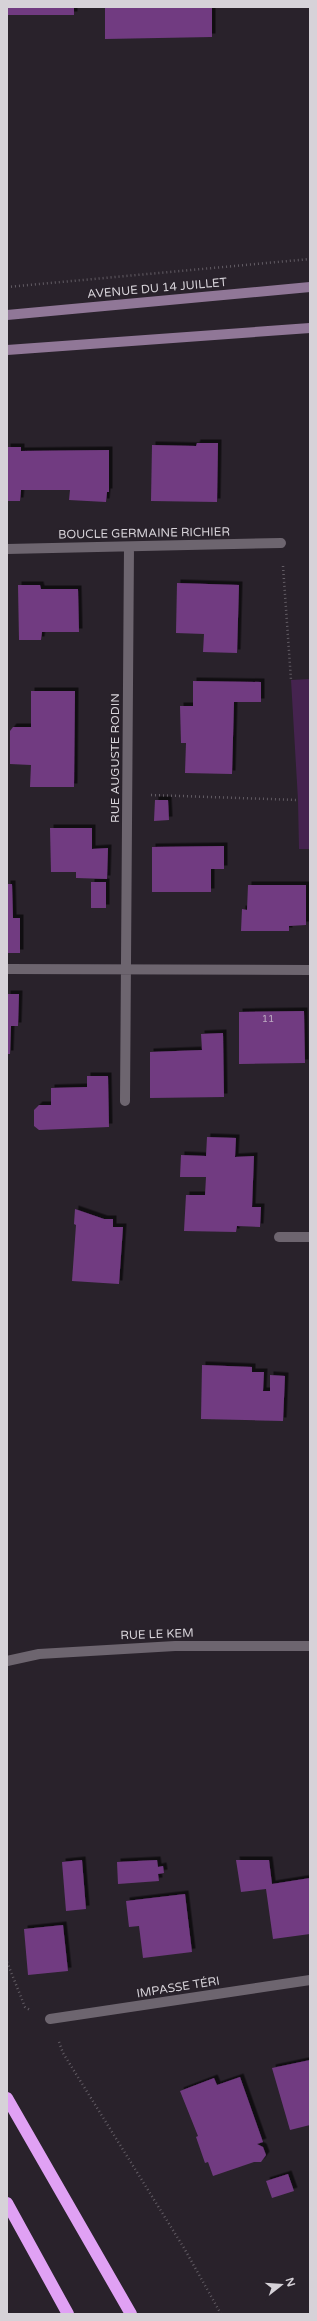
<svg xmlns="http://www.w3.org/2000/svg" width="317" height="2321" font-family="'Varela Round',sans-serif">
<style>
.green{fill:#45234f}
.building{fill:#713b81;filter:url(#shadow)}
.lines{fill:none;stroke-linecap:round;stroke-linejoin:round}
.path{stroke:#625c64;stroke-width:2.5;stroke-dasharray:1 3;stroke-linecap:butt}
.service{stroke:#6d656f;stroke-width:10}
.minor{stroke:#6d656f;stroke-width:10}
.tertiary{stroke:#6d656f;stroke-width:10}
.secondary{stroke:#907797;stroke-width:10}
.motorway{stroke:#e0a1f4;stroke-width:12}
.labels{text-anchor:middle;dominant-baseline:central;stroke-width:3;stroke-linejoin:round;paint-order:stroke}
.number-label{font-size:10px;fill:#bdacc2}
.street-label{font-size:12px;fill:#d6d2d8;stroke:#29222b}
</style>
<defs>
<filter id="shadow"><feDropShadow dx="3.5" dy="-3.5" stdDeviation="0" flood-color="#0009"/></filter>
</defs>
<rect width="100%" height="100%" fill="#29222b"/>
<path class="green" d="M310,679V849H299L298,800L291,680Z"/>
<path class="building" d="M7,7H74V15H7Z
M105,7H212V37L105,39Z
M197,443H218L217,502L151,501L152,445L196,446Z
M7,447H21V451L109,450V492H107L106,502L69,500L70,490H21L20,501H7Z
M177,583L239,585L237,653L203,652L204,634L176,633Z
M18,585H40L41,589H78L79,632H42L41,640H19Z
M193,681L261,682V702H234L232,774L185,773L186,743H181L180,706H193Z
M31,691H75L74,787H30L31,765L10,764V731L13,727H31Z
M155,800H168L169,820L154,821Z
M50,828H92V849L108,848L107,879L76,878V872H51Z
M224,846V869H211V892H152V847Z
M91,882H106V908H91Z
M7,884H12L13,918H20V953H7Z
M248,885H306V925L289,926V931H241L242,909L247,910Z
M7,994H19L18,1026H11L10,1054H7Z
M304,1011L305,1063L239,1064V1012Z
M223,1033L224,1097L150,1098V1052L202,1050L201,1034Z
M87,1076H108L109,1127L39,1130L34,1126V1110L39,1105H51V1088L87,1087Z
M207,1137L236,1138L235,1157L254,1156L252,1207H261L260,1227L237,1226L236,1232L184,1231L186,1195H205L206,1177H180L181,1155L206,1156Z
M75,1209L104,1219H113V1227H123L119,1284L72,1281L76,1225L74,1224Z
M202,1365L252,1367V1372H264L263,1391H270V1375L285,1376L283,1421L201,1419Z
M82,1860L86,1909L66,1911L62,1862Z
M157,1860L158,1867L163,1866L164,1873L158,1874L159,1881L118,1884L117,1862Z
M236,1860H269L272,1884L310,1878V1934L273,1939L266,1889L241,1892Z
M185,1894L192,1952L143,1958L139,1926L129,1927L126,1901Z
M63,1925L68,1971L28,1975L24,1929Z
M310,2060V2125L290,2130L272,2068Z
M240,2077L263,2142L257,2144L263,2147L266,2155L261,2162H254L213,2176L208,2162L205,2163L196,2137L198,2136L180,2091L214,2078L217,2085Z
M288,2174L294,2191L272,2198L266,2181Z"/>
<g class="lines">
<path class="path" d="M7,287L310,259
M283,566L291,680
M151,795L298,800
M7,1962L25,2007L30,2010
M59,2042L63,2053L184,2248L221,2314"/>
<path class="service" d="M279,1237H310"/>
<path class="minor" d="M7,549L281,543
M7,969L310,970
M125,1101L129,547
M50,2019L310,1980"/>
<path class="tertiary" d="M7,1661L39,1654L175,1646H310"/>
<path class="secondary" d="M7,315L310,287
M7,350L310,328"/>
<path class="motorway" d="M7,2098L131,2314
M7,2203L68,2314"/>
</g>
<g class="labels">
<g class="number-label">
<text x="268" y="1019">11</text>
</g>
<g class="street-label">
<text transform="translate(157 288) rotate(-5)">AVENUE DU 14 JUILLET</text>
<text transform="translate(144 533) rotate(-1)">BOUCLE GERMAINE RICHIER</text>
<text transform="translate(115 758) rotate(-90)">RUE AUGUSTE RODIN</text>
<text transform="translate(157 1634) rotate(-2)">RUE LE KEM</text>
<text transform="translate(178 1987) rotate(-9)">IMPASSE TÉRI</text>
</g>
</g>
<rect width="317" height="2321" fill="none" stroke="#d6d2d8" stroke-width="16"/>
<g transform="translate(281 2285) rotate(73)" stroke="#29222b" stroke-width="3" paint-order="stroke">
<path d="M0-3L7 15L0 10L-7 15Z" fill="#d6d2d8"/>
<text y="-6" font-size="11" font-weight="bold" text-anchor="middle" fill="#d6d2d8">N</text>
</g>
</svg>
